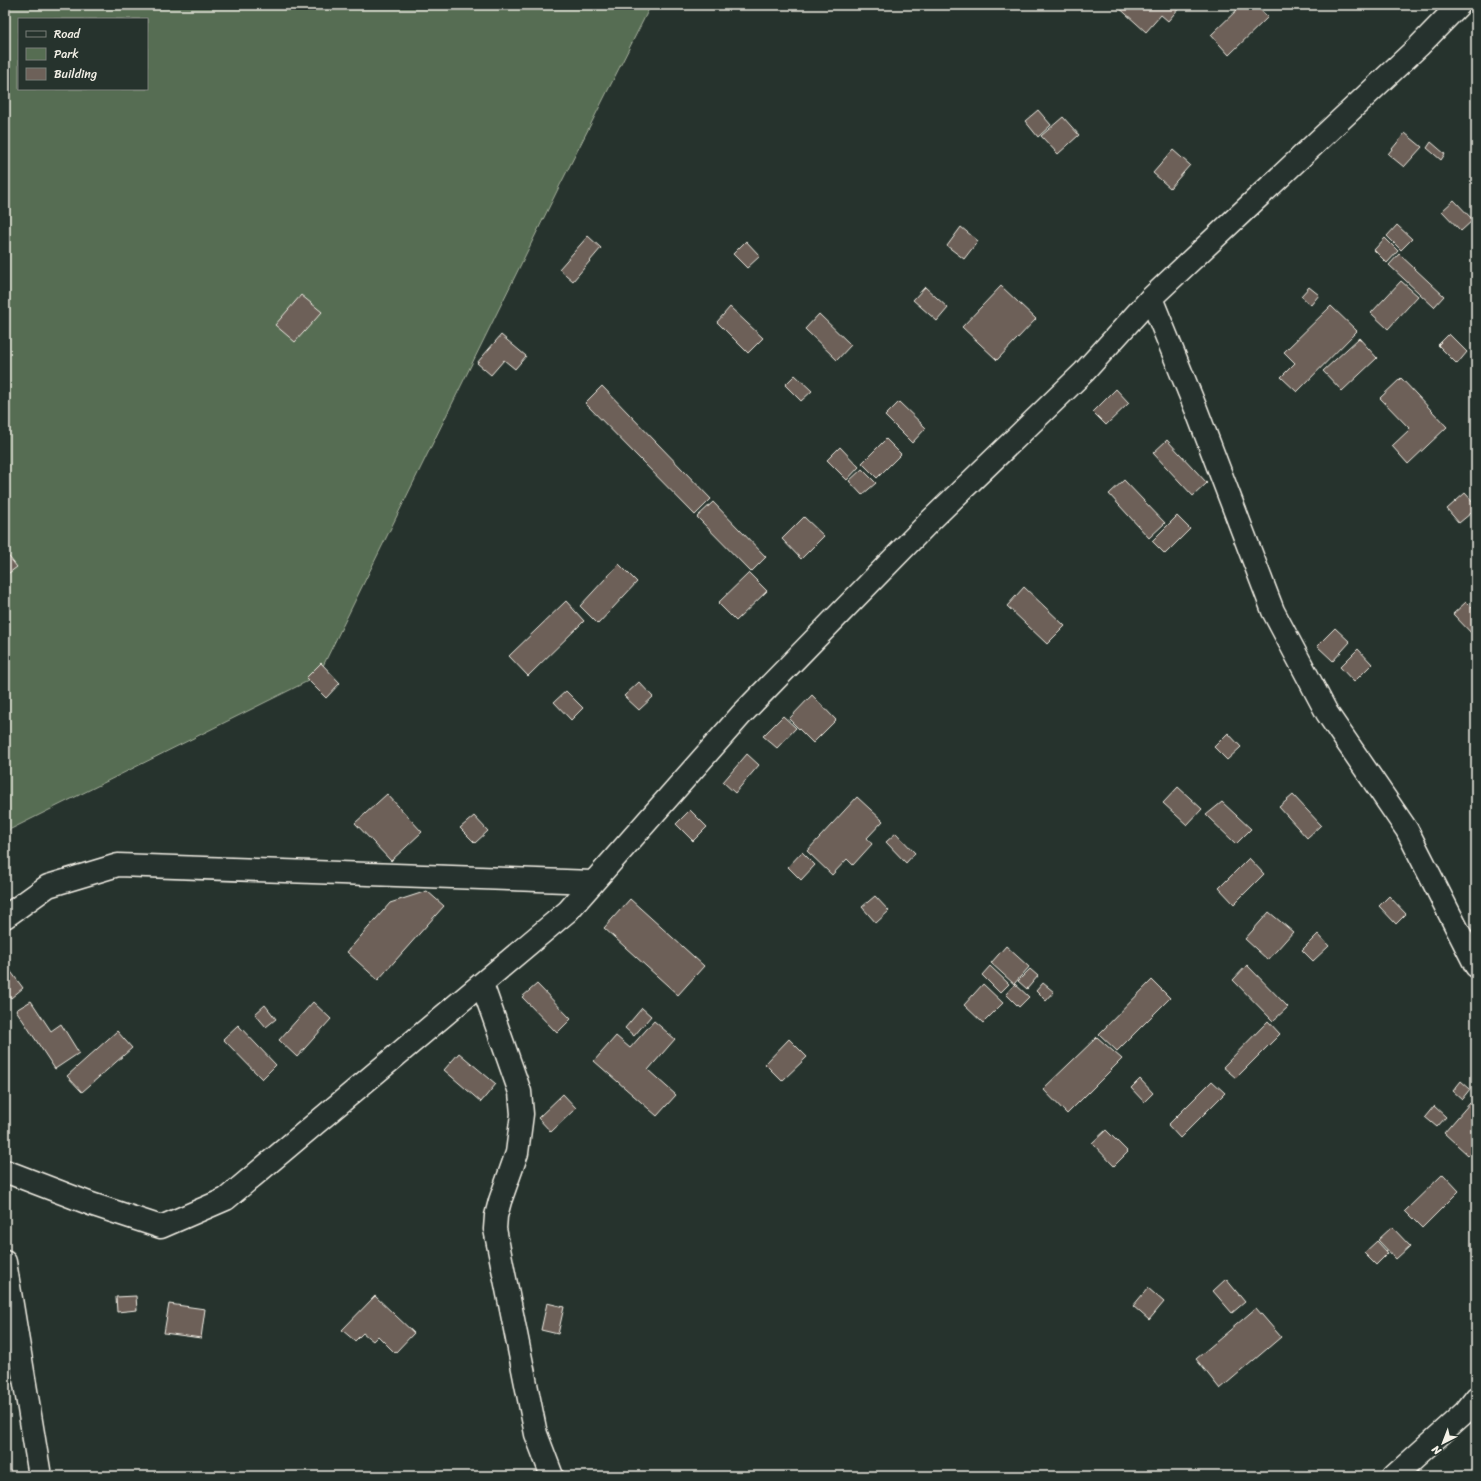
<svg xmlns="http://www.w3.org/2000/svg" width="1481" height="1481" font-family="Sriracha,sans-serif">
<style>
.green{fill:#566d52;stroke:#a5af9d;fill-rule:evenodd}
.building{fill:#6d6159;stroke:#f4f1e8}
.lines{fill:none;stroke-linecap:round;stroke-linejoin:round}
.minor-casing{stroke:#f4f1e8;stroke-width:25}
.minor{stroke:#26332d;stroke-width:22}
</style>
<rect width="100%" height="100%" fill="#26332d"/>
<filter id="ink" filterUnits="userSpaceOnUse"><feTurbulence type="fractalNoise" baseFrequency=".025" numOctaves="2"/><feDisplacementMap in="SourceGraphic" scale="8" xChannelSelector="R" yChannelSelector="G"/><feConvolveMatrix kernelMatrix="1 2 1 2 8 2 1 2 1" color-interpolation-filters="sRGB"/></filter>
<g filter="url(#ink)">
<path class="green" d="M5,5H651L558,189L318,676L5,832ZM19,19H147V89H19Z"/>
<path class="building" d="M1116,5H1178L1180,7L1168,21L1161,15L1146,32Z
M1242,5H1255L1268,17L1229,55L1211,35Z
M1038,110L1051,125L1038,137L1025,121Z
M1063,117L1079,135L1058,154L1041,136Z
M1405,133L1422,147L1404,167L1388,154Z
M1431,142L1445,154L1441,160L1427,148Z
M1173,150L1190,165L1170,188L1153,173Z
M1454,200L1473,220L1461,231L1442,211Z
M1397,225L1412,239L1401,250L1387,236Z
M961,227L978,241L964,259L947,246Z
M588,236L601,248L573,281L559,269Z
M1385,238L1398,251L1387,263L1374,250Z
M746,241L760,256L747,268L733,254Z
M1399,254L1444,296L1434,307L1389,265Z
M1401,281L1418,296L1388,329L1371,313Z
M1001,286L1036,319L997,360L962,327Z
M925,287L948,308L937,321L913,300Z
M1309,287L1319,295L1311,305L1301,296Z
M301,295L322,312L295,342L275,325Z
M1331,306L1357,331L1297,392L1281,377L1295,363L1284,352Z
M730,307L763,338L748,353L717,322Z
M819,314L851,345L837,360L805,329Z
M1449,334L1467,352L1457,364L1438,345Z
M501,335L526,356L515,369L504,360L491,375L477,363Z
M1359,338L1377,358L1342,391L1323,371Z
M795,375L812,391L801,401L785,385Z
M1401,378L1447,427L1408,464L1392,446L1410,429L1380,398Z
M602,386L711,499L695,515L585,403Z
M1116,389L1129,403L1106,425L1093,412Z
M899,402L926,428L912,443L885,416Z
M886,439L901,454L877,478L862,463Z
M1167,440L1207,483L1193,496L1153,453Z
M840,447L859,467L847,480L827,460Z
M862,469L876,483L862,495L849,481Z
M1124,480L1165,523L1149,538L1109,494Z
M1465,493L1476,505V509L1459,523L1447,509Z
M713,502L766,557L751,572L697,517Z
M1177,516L1190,529L1165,554L1152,541Z
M804,517L824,536L801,559L782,539Z
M6,553L17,567L5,576V554Z
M619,564L637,582L598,624L580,606Z
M749,573L767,591L736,621L718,603Z
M1024,587L1065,626L1047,644L1007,606Z
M566,601L584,621L528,676L509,656Z
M1466,602L1476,612V638L1453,614Z
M1335,628L1350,642L1333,661L1317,646Z
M1358,649L1372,664L1354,682L1340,667Z
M321,663L340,683L326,698L306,678Z
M639,682L653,697L639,710L624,696Z
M566,691L583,708L571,720L554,702Z
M812,695L836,720L813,743L789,719Z
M783,716L796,728L777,748L763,736Z
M1228,733L1241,747L1227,760L1214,747Z
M747,754L759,765L735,793L723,782Z
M1178,787L1202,809L1187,825L1163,803Z
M387,794L422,832L391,861L355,823Z
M1293,795L1321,825L1307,838L1279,807Z
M857,797L883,821L867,838L872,844L853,865L847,859L832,875L807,851Z
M1222,802L1251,829L1236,844L1206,815Z
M690,810L707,827L693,841L676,824Z
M474,816L488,831L475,843L460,828Z
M896,833L915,853L906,863L886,842Z
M802,852L815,865L801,880L788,867Z
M1249,858L1264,874L1234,904L1219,888Z
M427,891L444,906L378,980L347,952L390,903Z
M875,896L889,911L876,923L862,907Z
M1389,896L1406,914L1396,924L1379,906Z
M630,899L704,966L678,995L604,928Z
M1269,912L1293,932L1268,960L1245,939Z
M1318,934L1329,946L1313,961L1302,950Z
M1006,946L1029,967L1014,984L991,963Z
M6,965L23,988L11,998L5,990Z
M1247,965L1288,1007L1273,1021L1233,980Z
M990,966L1009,984L1000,993L982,975Z
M1030,969L1038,976L1027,989L1018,981Z
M1152,980L1170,998L1117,1051L1099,1034Z
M1043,983L1054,992L1046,1001L1036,991Z
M537,984L571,1019L557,1033L522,997Z
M983,984L1003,1003L983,1023L964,1005Z
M1015,984L1029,997L1019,1007L1006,994Z
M31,1001L51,1031L61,1024L79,1053L55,1069L16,1010Z
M313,1002L331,1019L297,1057L279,1040Z
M265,1005L276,1019L266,1027L255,1014Z
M642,1008L651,1016L634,1036L625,1028Z
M654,1021L675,1039L648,1070L676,1095L657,1116L594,1061L616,1036L630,1048Z
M1268,1021L1280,1034L1236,1078L1223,1067Z
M238,1025L276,1065L262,1079L223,1039Z
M117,1031L132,1048L82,1092L67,1076Z
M1097,1037L1122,1059L1067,1114L1043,1089Z
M789,1039L807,1057L782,1081L765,1064Z
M459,1053L496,1084L481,1102L444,1070Z
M1140,1079L1153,1093L1144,1102L1131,1088Z
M1212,1081L1225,1093L1180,1138L1168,1125Z
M1461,1081L1470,1089L1462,1099L1453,1091Z
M563,1094L576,1108L551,1132L538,1118Z
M1470,1103L1476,1108V1147L1468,1155L1444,1133Z
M1434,1106L1446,1117L1437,1127L1425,1117Z
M1106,1130L1128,1152L1114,1166L1092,1143Z
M1443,1174L1459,1191L1422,1228L1405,1211Z
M1392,1227L1410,1246L1396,1259L1378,1240Z
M1377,1241L1388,1253L1376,1265L1364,1253Z
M1226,1279L1245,1302L1232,1313L1213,1291Z
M1148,1288L1164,1302L1149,1320L1133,1306Z
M136,1296L137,1310L117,1312L116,1297Z
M375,1296L414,1333L395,1353L378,1336L373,1341L363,1333L355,1341L342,1330Z
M547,1303L564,1307L558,1334L541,1330Z
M169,1304L205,1309L201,1338L164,1333Z
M1256,1308L1281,1337L1220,1389L1196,1359Z"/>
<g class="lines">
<defs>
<path id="minor" d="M1151,298L1196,409L1273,611L1327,713L1407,830L1476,966
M5,917L48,886L118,865L593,882
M482,984L520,1092L522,1114L517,1153L500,1201L496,1216L495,1229L536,1434L552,1476
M5,1171L91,1204L161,1227L226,1199L568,911L741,715L930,521L1084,372L1151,298L1419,46L1459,5
M5,1262L40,1476
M1394,1476L1465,1412L1476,1398"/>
</defs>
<use href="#minor" class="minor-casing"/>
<use href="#minor" class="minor"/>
</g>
</g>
<rect width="1481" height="1481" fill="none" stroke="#26332d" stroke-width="20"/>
<rect x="10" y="10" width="1461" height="1461" fill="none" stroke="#f4f1e8" stroke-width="1.5" filter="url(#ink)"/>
<rect x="18" y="18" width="130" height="72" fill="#26332d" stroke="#787f78"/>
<rect x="26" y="31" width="20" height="6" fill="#26332d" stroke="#787f78"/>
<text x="54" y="38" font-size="12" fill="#f4f1e8">Road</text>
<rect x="26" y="48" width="20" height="12" fill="#566d52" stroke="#787f78"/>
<text x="54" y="58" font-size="12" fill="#f4f1e8">Park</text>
<rect x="26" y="68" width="20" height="12" fill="#6d6159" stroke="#787f78"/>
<text x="54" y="78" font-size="12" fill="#f4f1e8">Building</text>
<g transform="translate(1443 1443) rotate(222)" stroke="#26332d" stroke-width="3" paint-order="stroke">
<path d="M0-3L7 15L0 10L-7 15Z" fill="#f4f1e8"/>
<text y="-6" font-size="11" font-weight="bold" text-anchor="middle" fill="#f4f1e8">N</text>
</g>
</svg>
